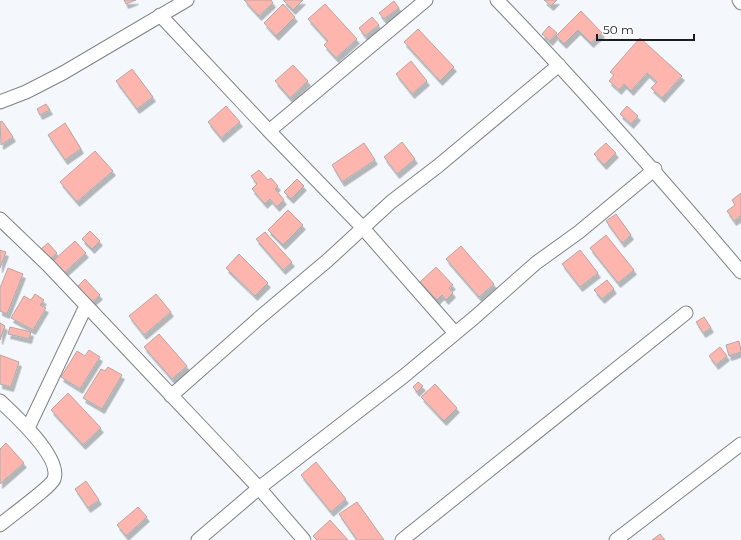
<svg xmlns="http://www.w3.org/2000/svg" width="741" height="540" font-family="Montserrat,sans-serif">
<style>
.building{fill:#feb5ad;stroke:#b0aaa9;filter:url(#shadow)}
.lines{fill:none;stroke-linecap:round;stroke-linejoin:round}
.minor-casing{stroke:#7f8286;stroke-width:15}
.minor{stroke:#fff;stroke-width:13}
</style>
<defs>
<filter id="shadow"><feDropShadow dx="2.5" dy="4.5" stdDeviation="0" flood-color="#0004"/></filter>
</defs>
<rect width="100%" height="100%" fill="#f4f8fc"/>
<path class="building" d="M124,0H136L126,4Z
M244,0H271L273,3L259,16Z
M283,0H303L293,10Z
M544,0H557L551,6Z
M394,1L399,8L384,19L379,13Z
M283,4L295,17L276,36L264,23Z
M325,4L357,39L336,58L324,45L328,41L308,19Z
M581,11L602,33L591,43L578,30L564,44L556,36Z
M372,17L379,25L365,36L359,28Z
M549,26L557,33L550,41L542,34Z
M418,29L454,67L440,81L404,42Z
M640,38L682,76L662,98L651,88L657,82L647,73L631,91L624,84L619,90L609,81L614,75L610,72Z
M411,61L427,81L412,94L396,74Z
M293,65L308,81L290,98L275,81Z
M132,69L153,97L137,109L116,81Z
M46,104L50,110L40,115L37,109Z
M226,106L240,122L221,138L208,122Z
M627,106L638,116L631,124L620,114Z
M2,121L13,137L1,145L0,122Z
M65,123L81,149L65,160L48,135Z
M402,142L415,159L397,174L384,157Z
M364,143L375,160L342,182L332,165Z
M606,143L616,153L604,165L594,154Z
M95,151L113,171L77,202L60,182Z
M259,170L268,180L271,178L278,186L275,189L284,200L277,207L270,199L265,204L252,189L257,184L251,176Z
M297,179L304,186L291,199L284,192Z
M741,193V216L734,221L727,211L735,205L732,200Z
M288,210L303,225L283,245L268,230Z
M616,214L631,235L622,243L606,221Z
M90,231L100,241L92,249L82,239Z
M265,232L292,262L283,270L256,239Z
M606,235L634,270L618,283L590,248Z
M75,241L86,253L64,273L53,261Z
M48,243L57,253L50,259L41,249Z
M461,246L494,284L479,297L446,259Z
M0,250L6,252L0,268Z
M580,250L598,273L580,287L562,264Z
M239,254L268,283L255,296L226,268Z
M436,267L453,285L449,288L453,293L446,300L442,295L437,300L420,282Z
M8,268L23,274L7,314L0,311V288Z
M85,279L100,295L91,303L77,287Z
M607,280L614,289L602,299L594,290Z
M35,294L44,300L40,305L46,308L33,330L11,318L24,296L31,300Z
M156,294L171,312L144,335L129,316Z
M704,317L711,328L703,333L696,322Z
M0,323L5,326L0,340Z
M10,327L31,332L29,339L8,334Z
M159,334L187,366L172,379L144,347Z
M739,341L741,352L729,356L726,345Z
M720,347L727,356L716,365L709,356Z
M89,350L100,357L80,389L61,377L77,351L85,356Z
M0,355L19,362L11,387L0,384Z
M108,367L122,375L102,409L83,398L101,369L105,371Z
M418,382L423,386L417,392L413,387Z
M435,384L457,408L444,421L421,397Z
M68,393L101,428L83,445L51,410Z
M6,443L24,463L0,484V449Z
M316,462L346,499L331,512L301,475Z
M86,481L99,500L88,508L75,489Z
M357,502L384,540H357L339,514Z
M138,507L147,517L126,536L117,525Z
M330,520L348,540H317L313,536Z
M660,534L665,540H652Z"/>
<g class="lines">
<defs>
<path id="minor" d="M497,0C582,88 662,179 741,272
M739,0L741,3
M160,15L269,131L362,227L455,333
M0,102L26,92L63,73L187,0
M269,131L426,0
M0,219L48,265L259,488L304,540
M171,396L258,319L328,260L391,202L438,166L559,65
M0,401C14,414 62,458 54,479C51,487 9,517 0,525
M28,428L86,306
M198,540L259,488L404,376L475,317L536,263L579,232L655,169
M402,540L686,313
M616,540L741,444"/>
</defs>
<use href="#minor" class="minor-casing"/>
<use href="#minor" class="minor"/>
</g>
<path d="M597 34v6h97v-6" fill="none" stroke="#1a1c1d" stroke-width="2"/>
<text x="603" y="34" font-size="12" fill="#1a1c1d" stroke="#ffffff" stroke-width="3" paint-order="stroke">50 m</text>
</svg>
